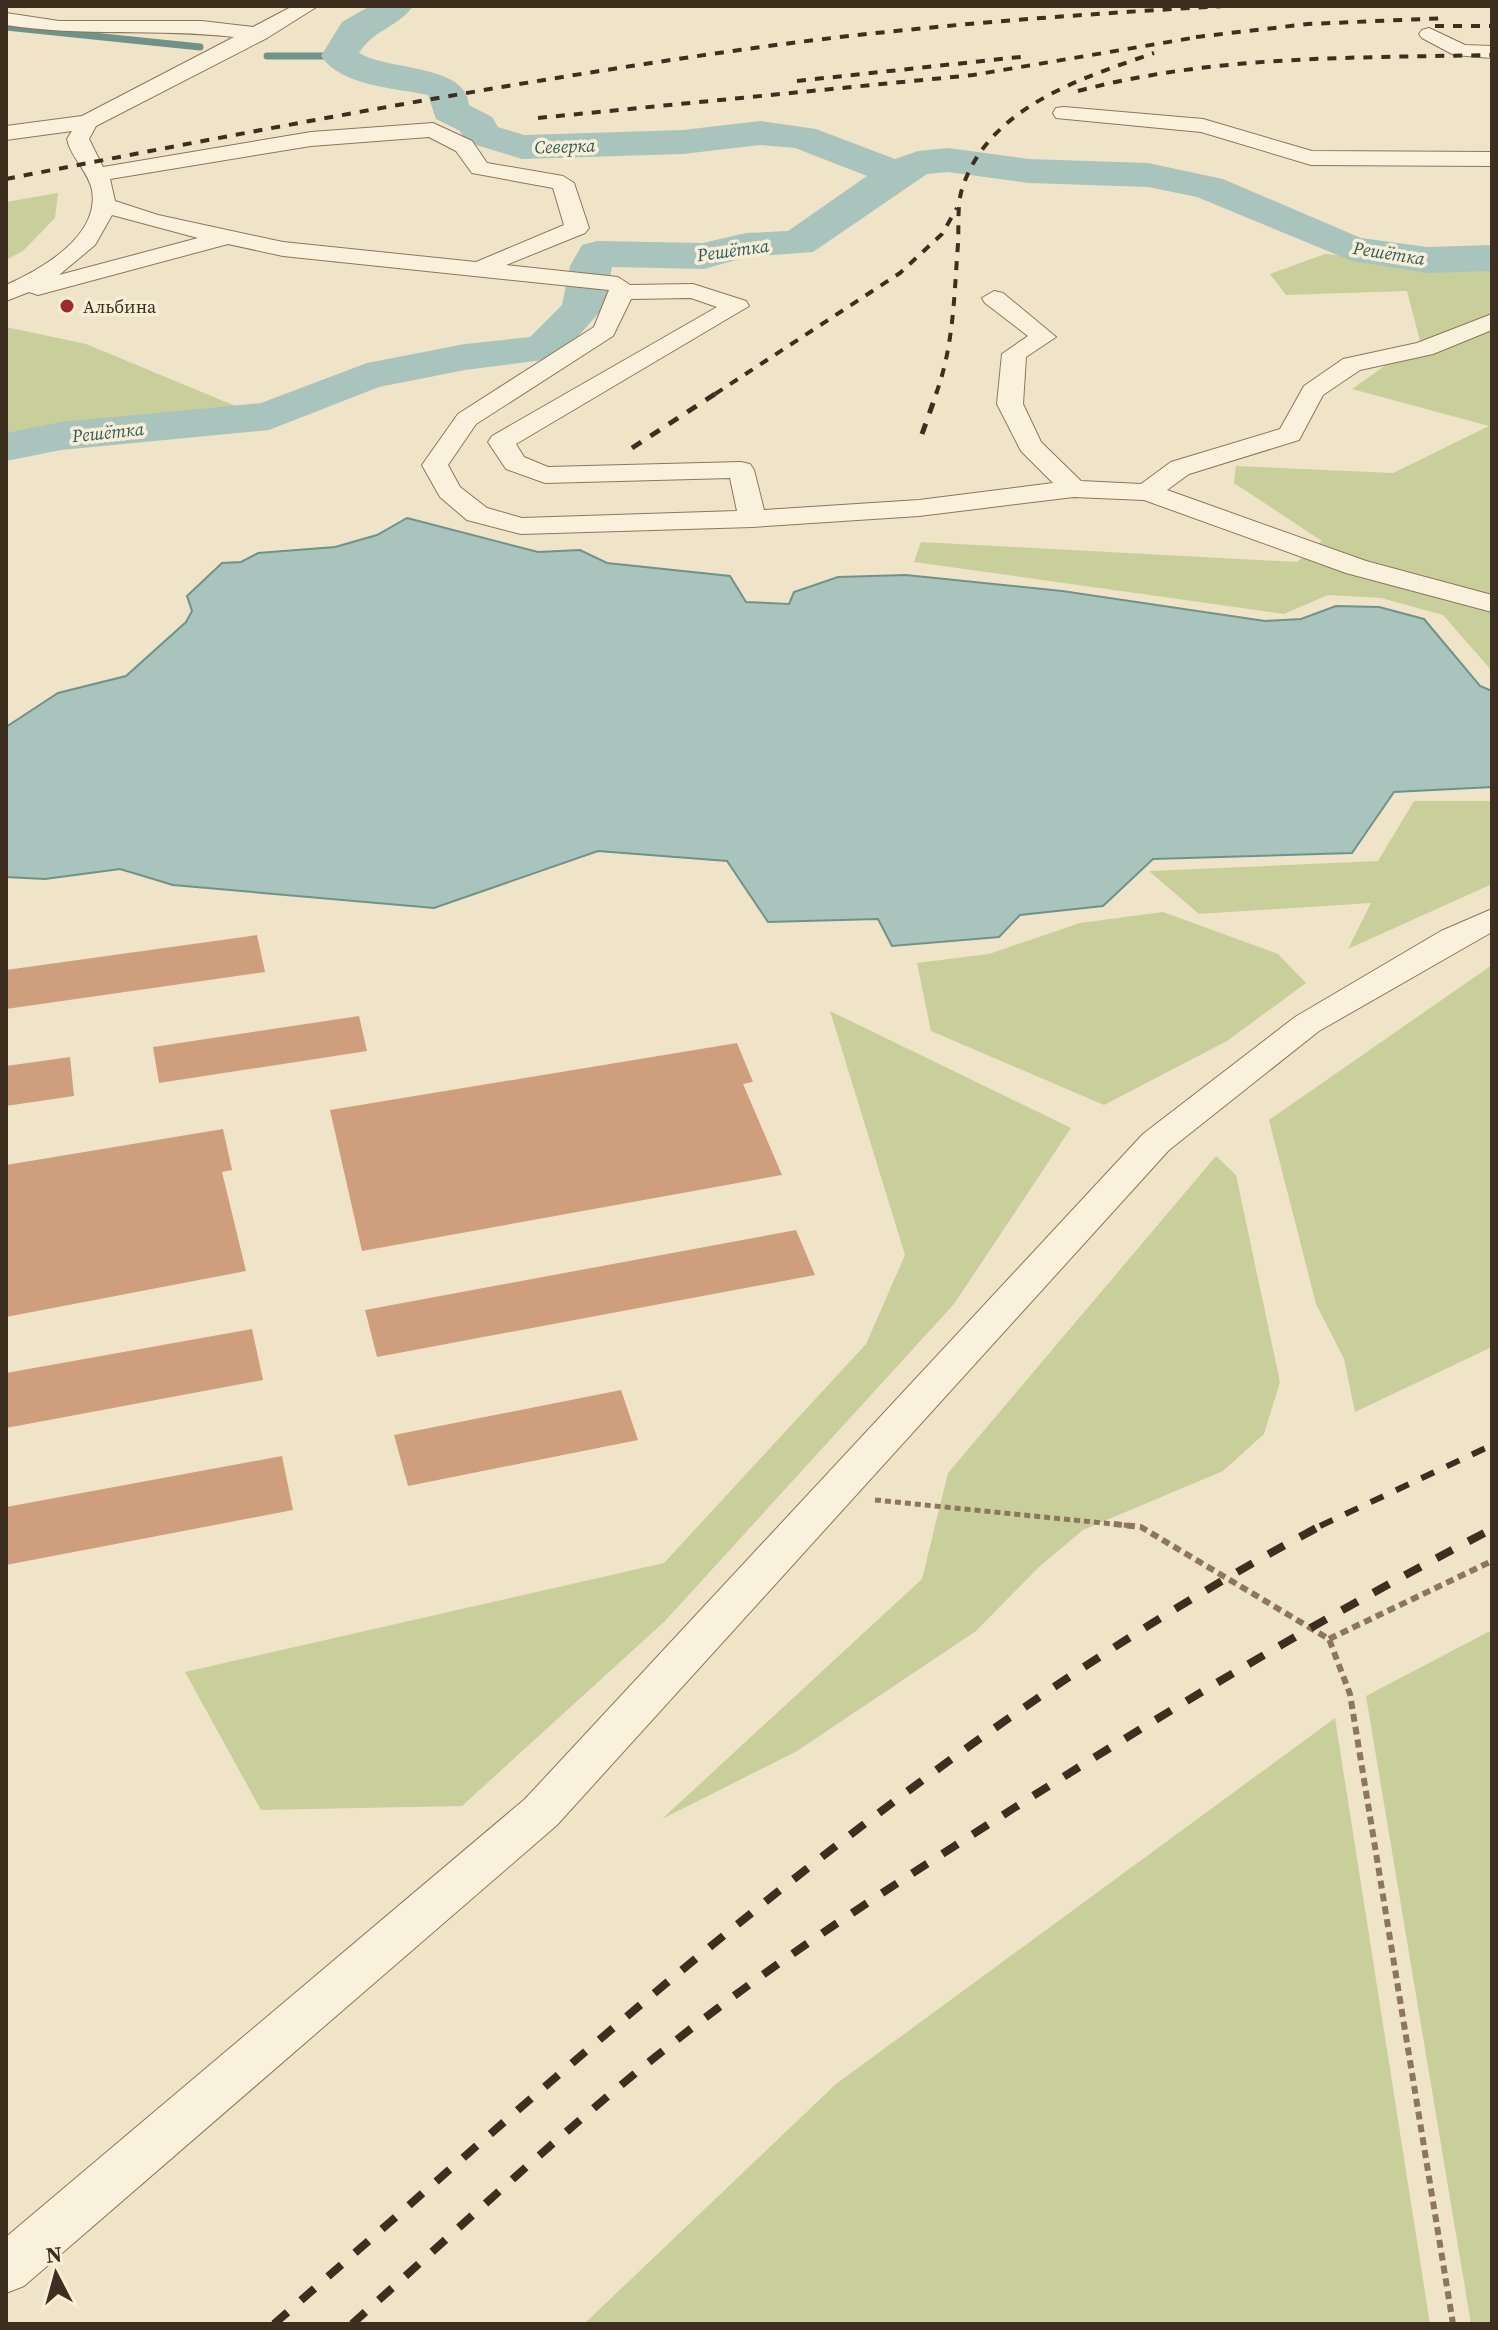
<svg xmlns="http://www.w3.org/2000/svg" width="1498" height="2330" font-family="'Source Serif 4',serif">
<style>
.green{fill:#c9cf9b}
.water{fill:#a9c4bc;stroke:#6f938a;stroke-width:2}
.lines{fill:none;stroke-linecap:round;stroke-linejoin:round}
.stream{stroke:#6f938a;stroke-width:7}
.river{fill:#a9c4bc;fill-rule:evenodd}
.building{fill:#cf9f7d}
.minor-casing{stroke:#8d765c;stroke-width:2}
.path-far1{stroke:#8d765c;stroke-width:5;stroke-dasharray:6 4;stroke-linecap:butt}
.path{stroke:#8d765c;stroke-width:6;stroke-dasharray:8 5;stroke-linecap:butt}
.minor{fill:#faf1dc;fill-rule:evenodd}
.rail-far3{stroke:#3d2e20;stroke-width:4;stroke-dasharray:9 9;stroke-linecap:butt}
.rail-far2{stroke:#3d2e20;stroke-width:5;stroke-dasharray:11 11;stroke-linecap:butt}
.rail-far1{stroke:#3d2e20;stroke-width:6;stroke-dasharray:14 14;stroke-linecap:butt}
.rail{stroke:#3d2e20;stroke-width:8;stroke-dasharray:18 18;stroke-linecap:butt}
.poi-dot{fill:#9e2a2b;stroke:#f7eed8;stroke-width:3}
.labels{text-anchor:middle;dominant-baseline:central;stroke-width:7;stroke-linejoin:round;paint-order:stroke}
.far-water-label{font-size:18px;font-style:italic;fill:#2f5d5a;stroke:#f7eed8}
.far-poi-label{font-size:18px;fill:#3d2e20;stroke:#f7eed8;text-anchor:start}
</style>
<rect width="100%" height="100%" fill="#f0e4c8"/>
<path class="green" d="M58,193L55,218L23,251L6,260V202Z
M1325,254L1492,269V671L1443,615L1381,598L1328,595L1284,614L914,562L921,542L1297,562L1322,541L1234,483L1236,466L1393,473L1489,426L1352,389L1420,341L1407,291L1286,295L1270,274Z
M6,327L86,344L238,407L6,435Z
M1414,801H1492V884L1348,949L1371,903L1199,914L1149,871L1378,861Z
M1163,912L1278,954L1306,983L1227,1041L1104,1105L931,1031L917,963L989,954L1080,923Z
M1492,965V1347L1355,1412L1344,1359L1316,1304L1269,1120Z
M830,1011L1071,1128L954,1304L665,1621L462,1806L261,1810L185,1672L664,1563L866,1344L905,1255Z
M1216,1156L1236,1175L1280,1382L1264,1434L1223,1471L1083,1530L1039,1567L976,1631L797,1751L662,1819L922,1579L948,1473Z
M1492,1630V2324H1471L1366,1696Z
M1335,1718L1430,2324H584L836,2084Z"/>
<path class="water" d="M407,518L538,552L580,550L607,563L730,576L746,602L789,604L794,592L838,577L906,575L1062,591L1265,621L1301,619L1336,606L1379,607L1424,619L1480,686L1492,691V787L1394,792L1352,853L1153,859L1103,906L1020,915L999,937L892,946L878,919L768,922L727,861L598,851L434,908L173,885L120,869L45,879L6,877V727L58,693L126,676L186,622L192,611L187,596L222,563L241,562L258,553L335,547L377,535Z"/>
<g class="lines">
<path class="stream" d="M6,27L200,47
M267,56H339"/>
<path class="river" d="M370,6H413C399,27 374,29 359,53C390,71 466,64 469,105L492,117L498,127L524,135L683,130L760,121L816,129L895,159L918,151L948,148L1029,159L1148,163L1223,179L1361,238L1427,247L1492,245V271L1427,273L1352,261L1197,197L1148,187L1029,183L948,172L927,174L813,252L747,257L704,269L612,267L604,307L559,358L465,370L379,387L269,430L61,450L6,461V433L61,422L261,403L367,363L465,344L530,337L562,305L570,266L582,245L597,241L703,243L746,233L788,231L867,176L795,148L760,145L683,154L522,159L466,142L460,131L436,119L428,95C395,88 341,86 321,56L342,22Z"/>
</g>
<path class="building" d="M257,935L265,972L6,1009V970Z
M359,1016L367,1051L159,1083L153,1047Z
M737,1043L753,1082L743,1084L782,1175L362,1251L330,1110Z
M70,1057L74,1096L6,1106V1066Z
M223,1129L232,1170L222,1172L246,1271L6,1317V1165Z
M796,1230L815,1275L377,1357L365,1310Z
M252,1329L263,1380L6,1428V1373Z
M621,1390L638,1440L408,1486L394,1435Z
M282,1456L293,1510L6,1565V1507Z"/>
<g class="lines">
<defs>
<path id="minor" d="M293,6H318L267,38L96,126L89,139L103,167L311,132L433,123L472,141L487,163L563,176L574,183L589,228L585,233L506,265L618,277L630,285L693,284L746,301L749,306L516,444L524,457L548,467L741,462L750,464L754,470L764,510L919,500L1053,483L1021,451L997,404L1002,354L1028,336L985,303L982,298L994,291L1003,293L1056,337L1026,357L1023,404L1041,442L1081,481L1141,484L1171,462L1280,429L1304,386L1343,359L1417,343L1492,314V330L1433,354L1360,370L1323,395L1299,440L1189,474L1167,490L1366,561L1492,595V612L1346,573L1144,500L1074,497L919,516L752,527L521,534L467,520L440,497L422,465L458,414L594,327L609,290L283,256L228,244L38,295L29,292L6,301V285C42,269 100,236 92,190C89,174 75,161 69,146L67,139L72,131L6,140V126L82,116L234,37C158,28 82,37 6,25V13L59,21H202L253,27ZM429,137L456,151L472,173L553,188L564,225L476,262L283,242L158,215L115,201L110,179L311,146ZM112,215L198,238L59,275L95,245ZM691,298L717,307L492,436L488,442L506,469L545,483L730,478L737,511L522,518L487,508L460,487L448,465L476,424L613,336L631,299Z
M1429,28L1465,45L1492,46V58L1454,55L1422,38L1419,34L1422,30Z
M1064,107L1203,119L1312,151L1492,152V166L1311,165L1201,132L1056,118L1053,113L1056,108Z
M1492,909V932L1319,1031L1169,1150L557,1825L24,2286L6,2293V2237L525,1799L1143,1134L1295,1017L1441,931Z"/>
</defs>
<use href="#minor" class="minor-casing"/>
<path class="path-far1" d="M875,1500L1133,1526"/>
<path class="path" d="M1114,1524L1141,1527L1329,1639L1350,1694L1453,2324
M1329,1639L1492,1561"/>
<use href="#minor" class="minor"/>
<path class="rail-far3" d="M1435,26H1492
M1196,37L1308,24L1447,18
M797,81L1029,56
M1078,91C1214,55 1352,58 1492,55
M538,118L973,75L1204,36
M6,179C257,130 508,82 761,47C915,26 1069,15 1223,6
M715,394L900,273L942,234L957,208
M936,394C954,345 954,295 958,244C959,227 957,205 962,189C988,107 1082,78 1154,53"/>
<path class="rail-far2" d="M922,434L937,392
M632,448L718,392"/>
<path class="rail-far1" d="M1320,1526L1492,1445"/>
<path class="rail" d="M274,2324C605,2034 933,1731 1324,1524
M352,2324C472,2217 589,2105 718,2008C813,1936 914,1872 1014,1808C1170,1709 1328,1614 1492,1529"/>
</g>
<circle class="poi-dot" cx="67" cy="306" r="8"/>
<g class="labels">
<g class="far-water-label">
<text transform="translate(565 146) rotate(-2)">Северка</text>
<text transform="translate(733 250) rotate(-8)">Решётка</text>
<text transform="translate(1389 253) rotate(9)">Решётка</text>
<text transform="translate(108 432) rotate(-6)">Решётка</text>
</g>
<g class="far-poi-label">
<text x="83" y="306">Альбина</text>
</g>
</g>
<rect width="1498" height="2330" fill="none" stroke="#3d2e20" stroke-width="16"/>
<g transform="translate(56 2274) rotate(354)" stroke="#f7eed8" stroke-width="6" paint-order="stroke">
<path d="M0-6L14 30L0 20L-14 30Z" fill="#3d2e20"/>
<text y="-12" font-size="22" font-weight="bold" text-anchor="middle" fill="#3d2e20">N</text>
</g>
</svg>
